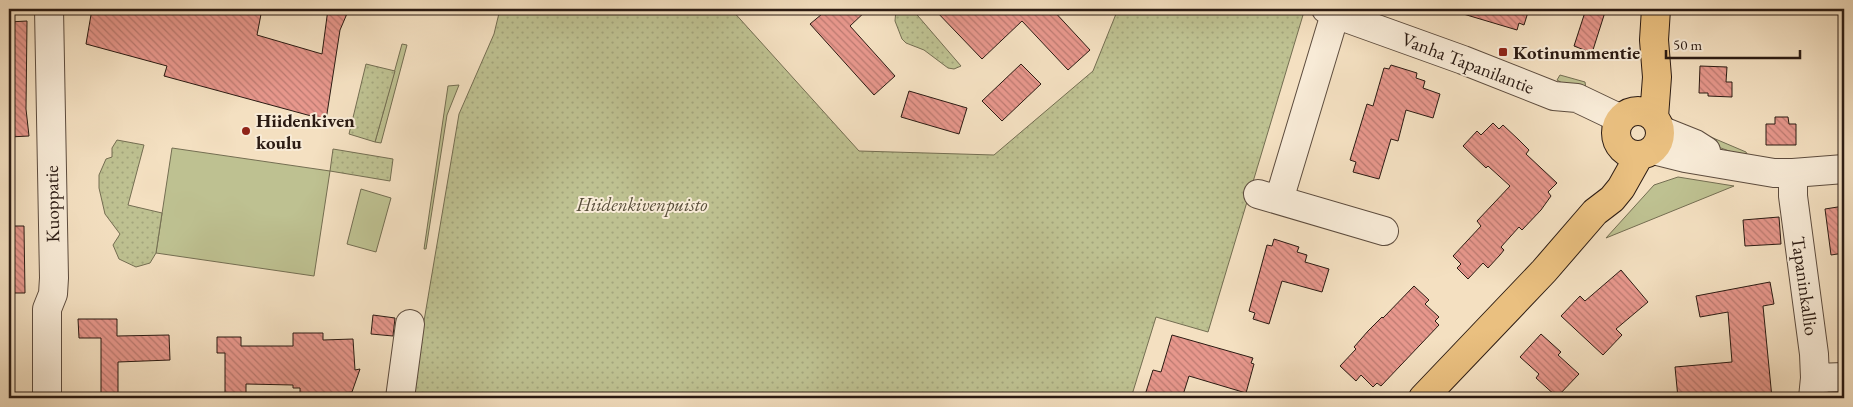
<svg xmlns="http://www.w3.org/2000/svg" width="1853" height="407" font-family="'EB Garamond',serif">
<style>
.grass{fill:#bec191;stroke:#746e52}
.park{fill:url(#park-dots);stroke:#746e52}
.building{fill:url(#building-back-hatch);stroke:#2b1b13}
.lines{fill:none;stroke-linecap:round;stroke-linejoin:round}
.minor-casing{stroke:#5d4c3e;stroke-width:30}
.major-casing{stroke:#2b1b13;stroke-width:30}
.minor{stroke:#f8ebd7;stroke-width:28}
.major{stroke:#eac080;stroke-width:28}
.poi-dot{fill:#8f2418;stroke:#f8ebd7;stroke-width:2}
.labels{text-anchor:middle;dominant-baseline:central;stroke-width:4;stroke-linejoin:round;paint-order:stroke}
.poi-label{font-size:19px;font-weight:bold;fill:#2b1b13;stroke:#f8ebd7;text-anchor:start}
.street-label{font-size:19px;fill:#2b1b13;stroke:#f8ebd7}
.park-label{font-size:19px;font-style:italic;fill:#574d39;stroke:#f8ebd7}
</style>
<defs>
<pattern id="park-dots" width="8" height="8" patternUnits="userSpaceOnUse" patternTransform="scale(1.25)"><rect width="8" height="8" fill="#bec191"/><path d="M2 2h.1M6 6h.1" fill="none" stroke="#a3a57c" stroke-width="1.8" stroke-linecap="round"/></pattern>
<pattern id="building-back-hatch" width="6" height="6" patternUnits="userSpaceOnUse" patternTransform="scale(1.25)"><rect width="6" height="6" fill="#e7978c"/><path d="M-1 5l2 2M0 0l6 6M5-1l2 2" fill="none" stroke="#bb7a71"/></pattern>
</defs>
<rect width="100%" height="100%" fill="#f4e0c1"/>
<filter id="stains"><feTurbulence type="fractalNoise" baseFrequency=".004" numOctaves="4"/><feColorMatrix values="0 0 0 0 .2 0 0 0 0 .09 0 0 0 0 .02 0 0 0 .5 -.17"/></filter>
<radialGradient id="worn" r=".72"><stop offset=".6" stop-color="#630" stop-opacity="0"/><stop offset="1" stop-color="#630" stop-opacity=".3"/></radialGradient>
<path class="grass" d="M402,44L407,45L381,143L375,142Z
M1560,75L1585,82L1586,89L1571,88L1557,80Z
M459,85L447,115L426,249H424L448,86Z
M1706,135L1746,152L1749,158L1704,142Z
M172,148L330,171L314,276L156,253Z
M1678,177L1734,186L1606,238L1654,185Z
M361,189L391,198L376,252L347,244Z"/>
<path class="park" d="M500,9H731L859,151L994,155L1093,71L1118,9H1298L1303,15L1208,332L1156,317L1131,398H411L459,114L494,34Z
M896,9H912L961,66L954,69L948,68L924,50L906,43L902,39L895,21Z
M366,64L395,71L375,142L349,134Z
M117,140L144,145L128,205L162,213L156,253L150,263L136,267L119,259L113,245L120,234L105,214L99,188V175L106,159L112,157V148Z
M333,149L393,159L390,181L330,171Z"/>
<path class="building" d="M92,9H262L257,35L322,54L328,9H349L340,30L326,120L164,76L167,66L86,44Z
M828,9H868L850,26L895,76L874,95L810,24Z
M934,9H1052L1090,50L1068,70L1022,21L982,59Z
M1460,9H1529L1524,25L1519,23L1517,30L1460,13Z
M1586,9H1606L1592,53L1574,46Z
M27,21L26,109L29,136L9,137V22Z
M1021,64L1041,84L1002,121L982,101Z
M1391,65L1417,73L1416,78L1425,81L1423,88L1440,94L1433,118L1406,110L1398,141L1391,139L1379,179L1353,172L1356,162L1350,160L1367,104L1373,106L1384,68L1389,69Z
M1700,66L1727,67L1726,82H1732V97L1708,96V93H1699Z
M909,91L967,108L959,134L901,117Z
M1775,117H1788L1789,124H1796V145H1766V124H1775Z
M1493,123L1499,129L1503,125L1519,140L1529,150L1526,154L1557,183L1548,192L1551,196L1541,210L1522,230L1519,227L1501,247L1504,250L1500,255L1488,268L1483,263L1468,279L1457,268L1461,264L1453,256L1481,226L1477,221L1510,186L1488,166L1486,168L1463,146L1477,131L1481,135Z
M1844,206V253L1831,255L1825,209Z
M1779,217L1781,244L1745,246L1743,220Z
M9,226H24L25,293H9Z
M1274,239L1299,247L1297,252L1307,255L1305,262L1329,269L1322,292L1282,281L1269,324L1253,319L1255,313L1249,311L1267,245L1272,246Z
M1621,270L1648,302L1616,329L1622,335L1603,355L1561,316L1580,296L1585,301Z
M1770,282L1774,304L1763,306L1772,398H1678L1675,367L1732,362L1728,312L1700,317L1696,296Z
M1414,286L1429,300L1425,304L1439,317L1435,321L1439,325L1381,386L1377,383L1373,387L1361,375L1356,381L1340,366L1356,349L1354,347L1368,331L1382,317L1383,318Z
M373,315L395,318L393,336L371,334Z
M78,319H117V336L169,335L170,360L118,362V398H101V338H79Z
M293,333H323V340L353,339L355,370L360,369L352,392L329,394V398H300V388H293V385L246,384V395H225V353H217V337H241V346H293Z
M1541,334L1561,352L1558,355L1579,374L1557,397L1536,378L1539,374L1520,357Z
M1172,335L1253,358L1251,363L1254,364L1246,393L1189,376L1182,398H1144L1153,370L1161,372Z"/>
<g class="lines">
<defs>
<path id="minor" d="M1326,9L1335,14L1463,60L1554,96L1577,98L1621,119
M1660,130L1695,144L1706,151
M1653,150L1685,158L1774,173H1793L1844,169
M1793,173V196L1814,354L1815,378L1813,398
M1258,194L1384,231
M1279,200L1335,14
M1815,378L1844,377
M47,398V309L53,294L54,278L49,9
M400,398L410,324"/>
<path id="major" d="M1616 133a22 22 0 1 1 44 0a22 22 0 1 1-44 0Z
M1654,117L1657,77L1654,40L1656,9
M1423,398L1544,271L1595,212L1612,199L1621,188L1639,156"/>
</defs>
<use href="#minor" class="minor-casing"/>
<use href="#major" class="major-casing"/>
<use href="#minor" class="minor"/>
<use href="#major" class="major"/>
</g>
<g class="poi-dot">
<rect x="1498" y="47" width="10" height="10" rx="2.5"/>
<circle cx="246" cy="131" r="5"/>
</g>
<g class="labels">
<g class="poi-label">
<text x="1513" y="52">Kotinummentie</text>
<text x="256" y="120">Hiidenkiven<tspan x="256" dy="22">koulu</tspan></text>
</g>
<g class="street-label">
<text transform="translate(1468 63) rotate(21)">Vanha Tapanilantie</text>
<text transform="translate(52 204) rotate(-91)">Kuoppatie</text>
<text transform="translate(1805 286) rotate(82)">Tapaninkallio</text>
</g>
<g class="park-label">
<text x="642" y="204">Hiidenkivenpuisto</text>
</g>
</g>
<rect width="1853" height="407" fill="none" stroke="#f4e0c1" stroke-width="30"/>
<rect x="10" y="10" width="1833" height="387" fill="none" stroke="#2b1b13" stroke-width="2.5"/>
<rect x="15" y="15" width="1823" height="377" fill="none" stroke="#2b1b13"/>
<path d="M1666 50v8h134v-8" fill="none" stroke="#2b1b13" stroke-width="2.5"/>
<text x="1673" y="50" font-size="15" fill="#2b1b13" stroke="#f8ebd7" stroke-width="4" paint-order="stroke">50 m</text>
<rect width="100%" height="100%" filter="url(#stains)"/>
<rect width="100%" height="100%" fill="url(#worn)"/>
</svg>
